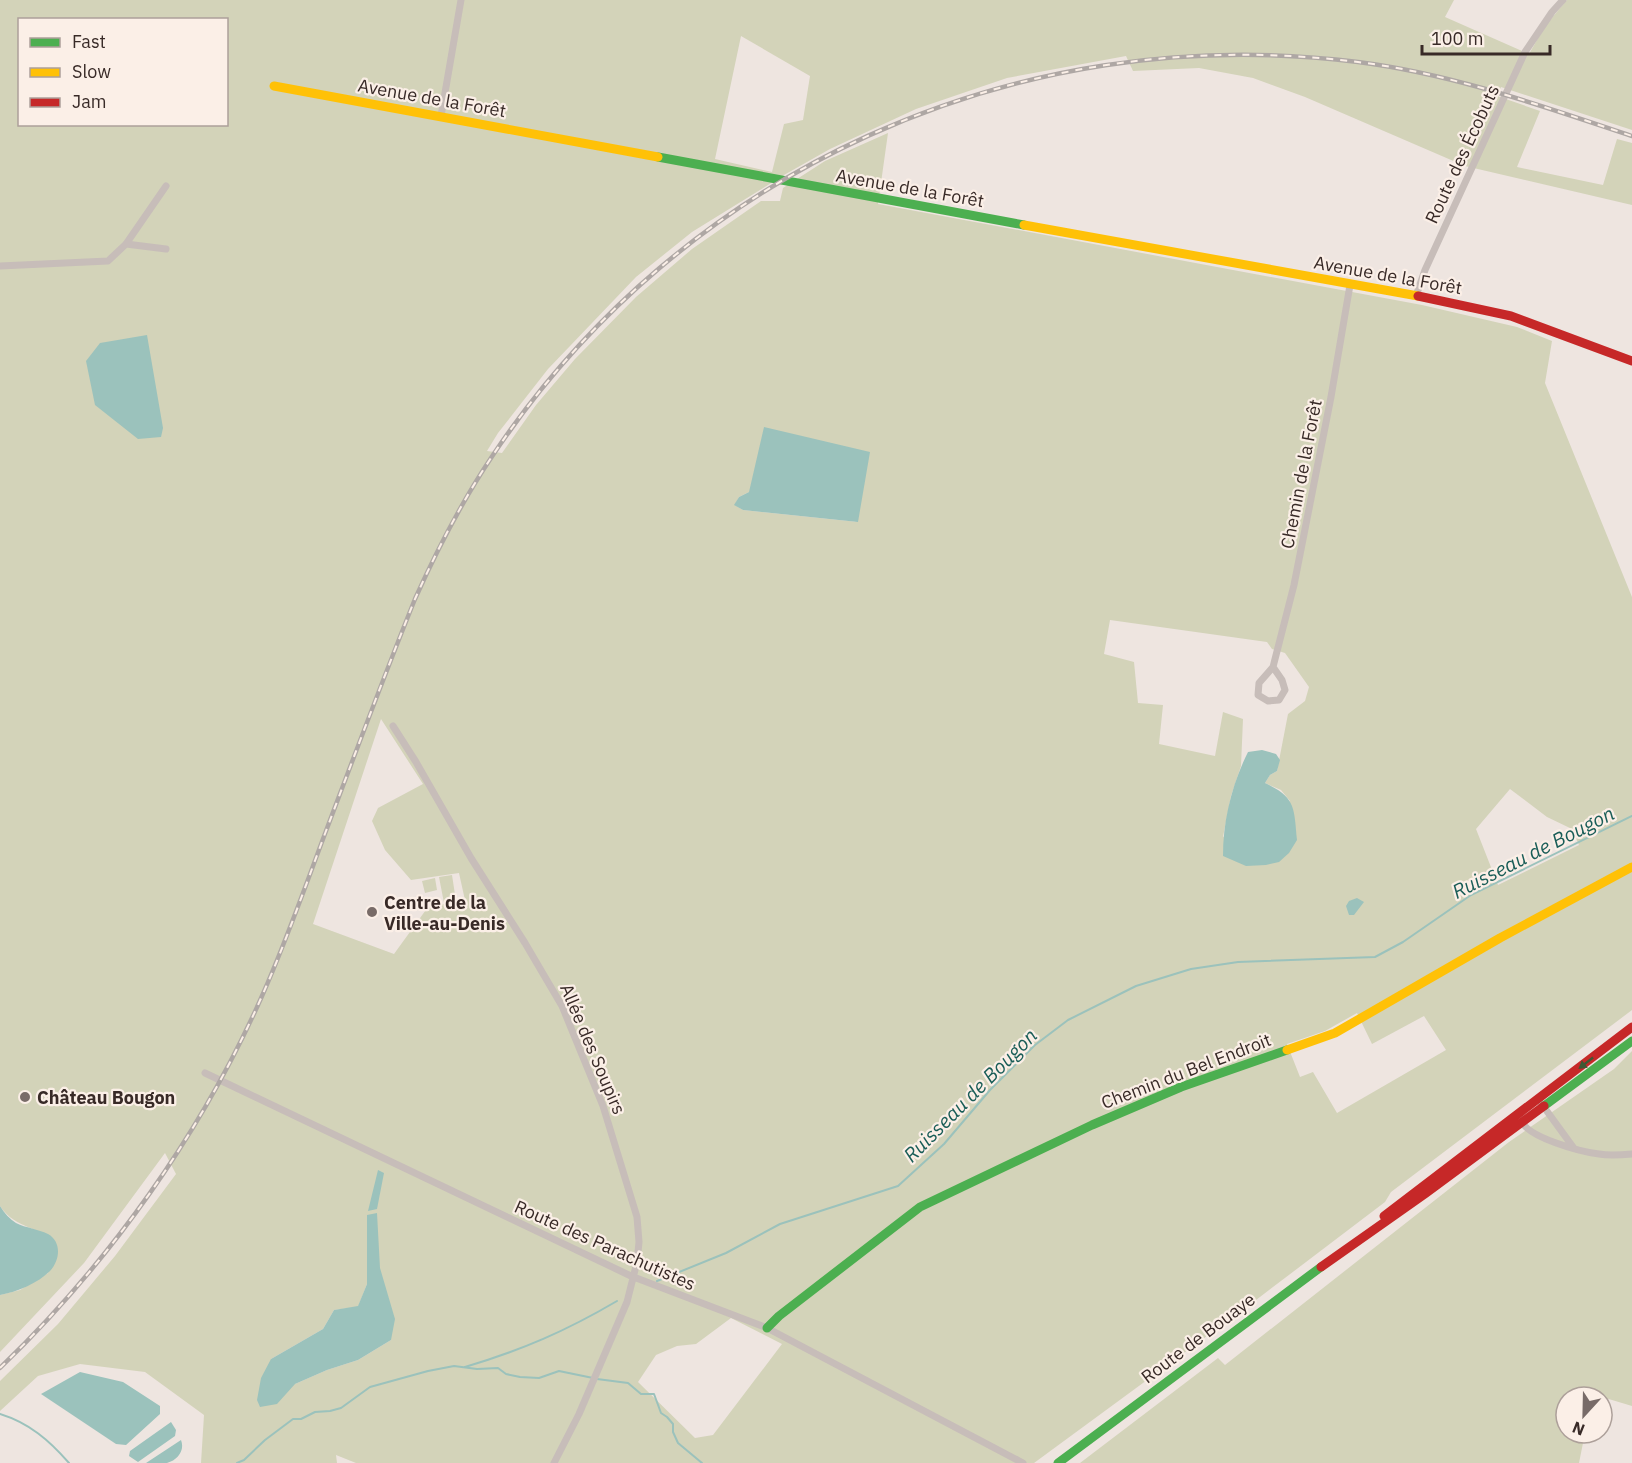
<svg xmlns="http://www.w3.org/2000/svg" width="1632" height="1463" font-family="'IBM Plex Sans',sans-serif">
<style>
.green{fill:#d3d3b9;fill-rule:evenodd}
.water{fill:#9bc2bc}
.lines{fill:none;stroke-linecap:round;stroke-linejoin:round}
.stream{stroke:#9bc2bc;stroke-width:2}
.street{stroke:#c7bdb9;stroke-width:7}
.fast{stroke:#4caf50;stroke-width:9}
.slow{stroke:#ffc107;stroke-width:9}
.jam{stroke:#c62828;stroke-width:9}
.rail-casing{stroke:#aea7a4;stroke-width:4.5}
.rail{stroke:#fbefe7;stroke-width:2;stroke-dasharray:7;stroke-linecap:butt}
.oneway{fill:#3f5935}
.poi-dot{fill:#786b68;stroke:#fbefe7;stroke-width:2}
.labels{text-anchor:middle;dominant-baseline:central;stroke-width:4.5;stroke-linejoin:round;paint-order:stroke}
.street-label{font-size:18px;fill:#382a27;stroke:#fbefe7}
.poi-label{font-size:18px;font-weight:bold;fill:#382a27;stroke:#fbefe7;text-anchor:start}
.water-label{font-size:20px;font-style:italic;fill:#195d57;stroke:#fbefe7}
</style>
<rect width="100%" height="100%" fill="#eee5e0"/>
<path class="green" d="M0,0H1454L1445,17L1529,54L1545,26L1567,0H1632V130L1501,87L1497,96L1540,111L1517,167L1603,185L1617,139L1632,143V205L1465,166L1305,97L1253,78L1199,68L1133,71L1126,56L1007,78L916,109L830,149L784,175L692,232L636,277L548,369L498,433L487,451L502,453L536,405L575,359L636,297L692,249L761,201H780L783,188L825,161L888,133L878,204L1422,305L1517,327L1552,341L1545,383L1632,597V1010L1391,1192L1385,1202L1256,1300L1034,1463H356L336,1455L337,1463H201L204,1415L145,1372L80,1364L38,1376L0,1411V1381L58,1324L115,1256L176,1174L165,1153L84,1263L0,1352V1295L20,1290L48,1273L56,1244C41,1226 16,1230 0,1206ZM20,20H226V124H20ZM741,36L810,76L803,120L784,124L772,172L715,159ZM749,492L858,522L743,510L735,505L739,497ZM1110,620L1267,642L1272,649L1285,653L1309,687L1305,701L1288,714L1277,771L1270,775L1265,783L1281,790L1290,801L1223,837L1231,796L1241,766L1243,719L1223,712L1215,756L1159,744L1163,705L1138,703L1134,662L1104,654ZM381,719L423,784L378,808L372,821L385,850L411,880L459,873L465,900L428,907L394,954L313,924ZM1510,789L1547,817L1572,829L1579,845L1498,885L1476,829ZM1357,1013L1372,1044L1424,1016L1446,1050L1337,1113L1313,1072L1300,1077L1287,1044L1325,1031ZM368,1267L391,1340L358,1360L327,1370L295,1384L271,1359L323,1329L334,1310L358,1307L367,1284ZM731,1318L782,1344L713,1435L695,1438L638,1382L656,1355L677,1346L696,1344Z
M452,875L456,901L444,903L439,877Z
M435,878L437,890L425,893L422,881Z
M1632,1051V1406L1602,1397H1566V1433H1585L1579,1463H1080L1218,1358L1225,1365L1509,1142L1614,1069Z"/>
<path class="water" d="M147,335L163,428L161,437L138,439L95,405L86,361L100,343Z
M764,427L870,452L858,522L743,510L734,505L739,497L749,492Z
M1262,750L1276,754L1280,760L1277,771L1270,775L1265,783C1296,797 1294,808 1297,840L1289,853L1279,862L1266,865L1246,866L1223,856C1223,820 1232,784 1248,752Z
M1357,898L1364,902L1354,915H1349L1346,906L1349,901Z
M378,1170L384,1173L377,1209L368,1211Z
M0,1206C4,1213 10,1219 16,1223C26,1228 38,1229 48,1234C62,1242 60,1260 50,1271C38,1283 17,1292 0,1295Z
M377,1213L380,1268L395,1319L391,1340L358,1360L327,1370L295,1384L277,1404L260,1407L257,1400L261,1378L271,1359L323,1329L334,1310L358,1306L367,1284V1215Z
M80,1372L123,1382L160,1406V1414L126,1445L116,1444L41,1394Z
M171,1422L176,1430L175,1436L138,1462L129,1456L130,1451Z
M181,1440C185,1450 178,1460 167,1463C161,1463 152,1463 146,1463Z"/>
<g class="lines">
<path class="stream" d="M657,1281L726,1253L780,1224L898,1186L944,1144L990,1090L1035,1045L1068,1020L1136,986L1191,969L1238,962L1375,957L1403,942L1471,895L1632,816
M465,1367C522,1350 566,1331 617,1301
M597,1379L628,1383L641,1394H654L661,1413L667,1417L673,1424V1432L678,1443L702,1463
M0,1414C29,1423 49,1440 69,1463
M237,1463L244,1460L265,1440L293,1419H301L315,1412L330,1411L341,1408L370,1387L428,1371L454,1366L477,1369L498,1368L506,1374L520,1377L539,1378L559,1371L593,1378"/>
<path class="street" d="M441,116L461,0
M126,244L166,249
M0,266L108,261L126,244L166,186
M1416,296L1425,270L1525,52L1552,12L1563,0
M1273,667L1282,680L1285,690L1279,700L1268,701L1258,695L1259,683L1273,667L1294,585L1331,397L1350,285
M393,726L416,762L471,858L525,943L562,1006L603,1106L637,1217L639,1242L637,1262L627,1302L579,1414L554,1463
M205,1073L631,1276L767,1328L1023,1463
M1541,1103L1573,1147
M1521,1119C1524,1137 1582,1152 1599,1154C1610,1156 1621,1155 1632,1154"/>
<path class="fast" d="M658,157L1024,225
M1544,1106L1632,1041
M767,1328L779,1316L920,1207L1092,1125L1181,1087L1287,1050
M1058,1463L1321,1267"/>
<path class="slow" d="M274,86L658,157
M1024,225L1418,296
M1287,1050L1335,1033L1500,938L1632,867"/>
<path class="jam" d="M1418,296L1511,316L1632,361
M1384,1216L1632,1027
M1321,1267L1426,1193L1544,1106"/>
<defs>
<path id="rail" d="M0,1368C109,1263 201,1134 262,996C286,942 305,887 326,831C355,754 384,676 415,599C437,550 461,503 491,458C682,170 1016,19 1358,62C1453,74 1542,106 1632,136"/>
</defs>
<use href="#rail" class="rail-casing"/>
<use href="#rail" class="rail"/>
</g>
<defs><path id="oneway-solid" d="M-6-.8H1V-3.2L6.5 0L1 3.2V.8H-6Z" transform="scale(1.5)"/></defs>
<use class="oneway" href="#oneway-solid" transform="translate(1586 1063) rotate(142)"/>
<g class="poi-dot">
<circle cx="372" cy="912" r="6"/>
<circle cx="25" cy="1097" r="6"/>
</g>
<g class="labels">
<g class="street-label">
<text transform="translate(432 98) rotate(10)">Avenue de la Forêt</text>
<text transform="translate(1462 154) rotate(-65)">Route des Écobuts</text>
<text transform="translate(910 188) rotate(10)">Avenue de la Forêt</text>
<text transform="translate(1388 275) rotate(10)">Avenue de la Forêt</text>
<text transform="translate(1301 474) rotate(-79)">Chemin de la Forêt</text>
<text transform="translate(593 1049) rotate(67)">Allée des Soupirs</text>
<text transform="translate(1186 1071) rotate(-21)">Chemin du Bel Endroit</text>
<text transform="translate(605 1245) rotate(24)">Route des Parachutistes</text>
<text transform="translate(1198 1338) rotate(-37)">Route de Bouaye</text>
</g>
<g class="poi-label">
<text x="384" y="902">Centre de la<tspan x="384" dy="21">Ville-au-Denis</tspan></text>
<text x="37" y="1097">Château Bougon</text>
</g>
<g class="water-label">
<text transform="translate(1533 852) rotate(-27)">Ruisseau de Bougon</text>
<text transform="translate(970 1095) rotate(-45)">Ruisseau de Bougon</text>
</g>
</g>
<rect x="18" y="18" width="210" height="108" fill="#fbefe7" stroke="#ada09a" stroke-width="1.5"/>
<rect x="30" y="38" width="30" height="9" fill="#4caf50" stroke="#ada09a" stroke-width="1.5"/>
<text x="72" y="48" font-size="18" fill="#382a27">Fast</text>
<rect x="30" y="68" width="30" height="9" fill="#ffc107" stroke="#ada09a" stroke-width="1.5"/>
<text x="72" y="78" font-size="18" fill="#382a27">Slow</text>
<rect x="30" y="98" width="30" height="9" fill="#c62828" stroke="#ada09a" stroke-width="1.5"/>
<text x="72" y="108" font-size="18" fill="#382a27">Jam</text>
<g transform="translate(1584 1415) rotate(202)"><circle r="28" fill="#fbefe7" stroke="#ada09a" stroke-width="1.5"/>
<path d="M0-4.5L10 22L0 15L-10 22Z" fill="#786b68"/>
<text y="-9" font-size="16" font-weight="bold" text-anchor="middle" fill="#382a27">N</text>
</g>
<path d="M1422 45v9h128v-9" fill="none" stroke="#382a27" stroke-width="3"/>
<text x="1431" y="45" font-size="18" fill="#382a27" stroke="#fbefe7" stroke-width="4.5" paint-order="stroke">100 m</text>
</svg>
